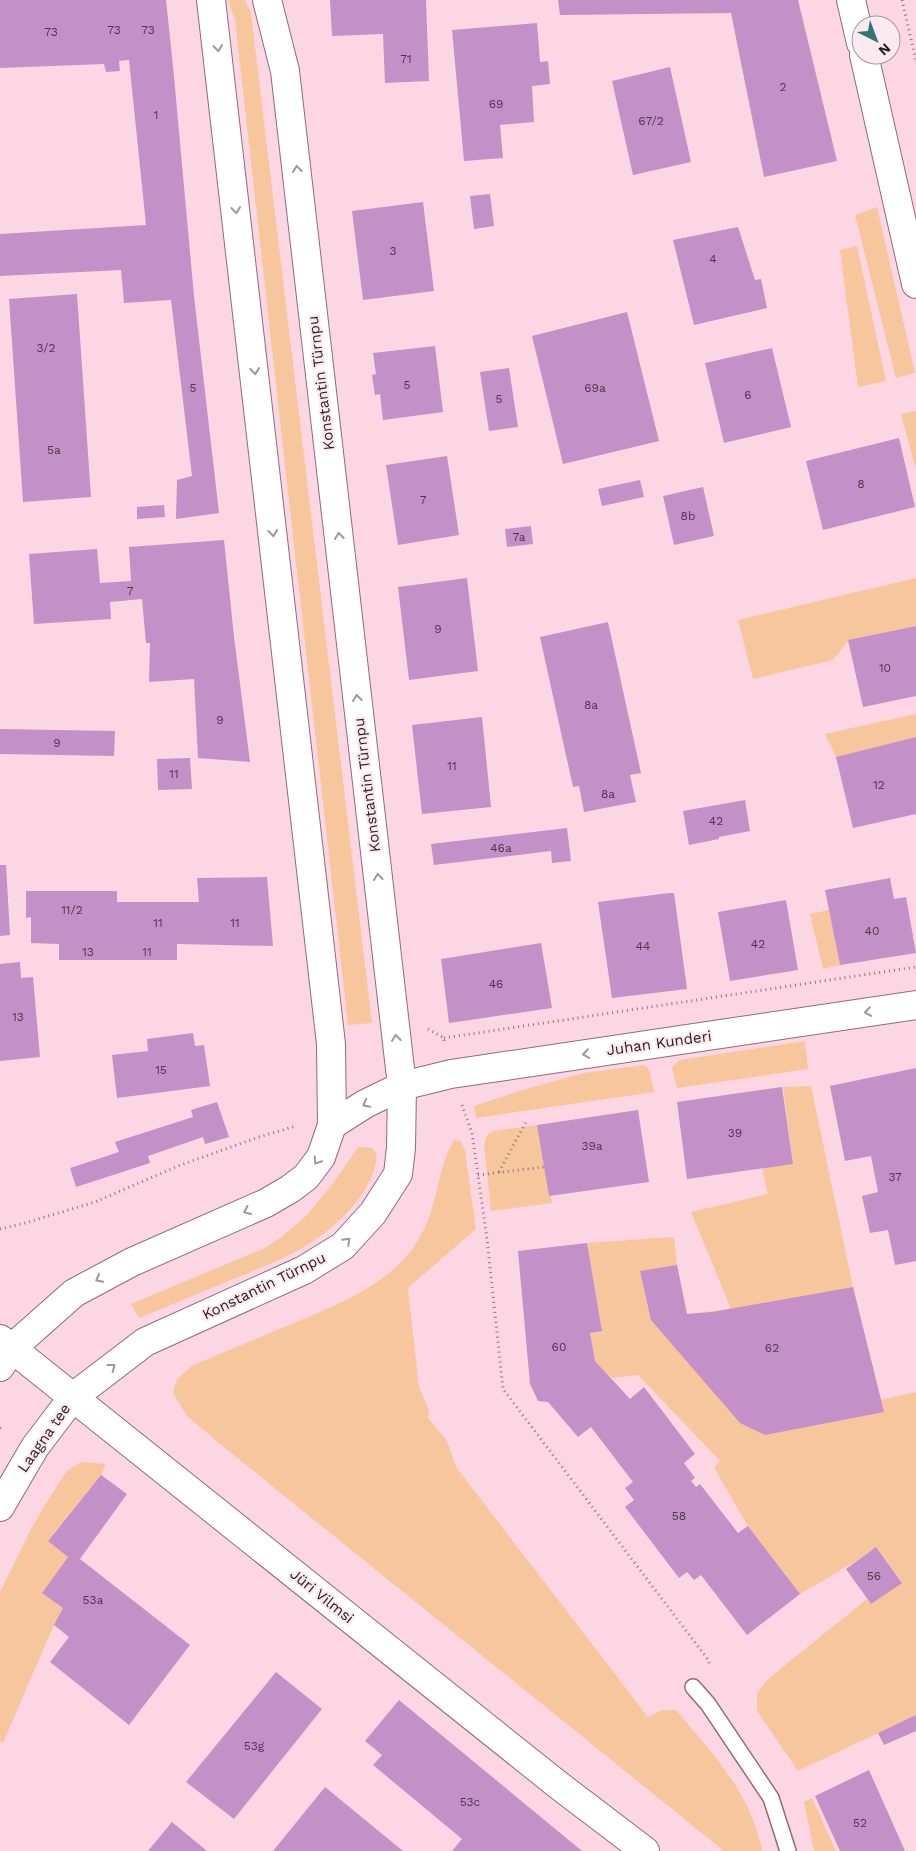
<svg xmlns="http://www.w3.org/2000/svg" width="916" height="1851" font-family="'Work Sans',sans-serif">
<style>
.green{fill:#f7c69d}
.building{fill:#c390c8}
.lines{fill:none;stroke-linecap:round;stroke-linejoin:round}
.service-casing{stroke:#8e6c77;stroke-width:18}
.minor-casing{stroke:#8e6c77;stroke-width:30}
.tertiary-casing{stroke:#8e6c77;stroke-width:30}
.secondary-casing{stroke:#8e6c77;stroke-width:30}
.path{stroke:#90767f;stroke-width:3;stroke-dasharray:1 4;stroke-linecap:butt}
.service{stroke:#fff;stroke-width:15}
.minor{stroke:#fff;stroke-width:28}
.tertiary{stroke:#fff;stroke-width:28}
.secondary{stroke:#fff;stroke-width:28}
.oneway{stroke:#9f989b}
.labels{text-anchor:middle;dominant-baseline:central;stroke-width:4.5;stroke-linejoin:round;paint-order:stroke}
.number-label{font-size:12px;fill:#50384a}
.street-label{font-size:15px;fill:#291b20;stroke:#fbeaf0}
</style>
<rect width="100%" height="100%" fill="#fdd6e3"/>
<path class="green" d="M228,0H245L251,13L372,1023L348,1025L235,20Z
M877,207L915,373L896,378L855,215Z
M857,246L886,381L858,387L840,250Z
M916,411V470L901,414Z
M916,578V626L849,640L833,660L753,679L738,620Z
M916,714V737L836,757L825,734Z
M829,910L840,965L823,969L810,914Z
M805,1041L808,1069L677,1088L672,1067L680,1060Z
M645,1065L650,1071L654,1092L476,1118L474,1106L529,1088L584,1073Z
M811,1086L853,1287L881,1400L916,1392V1715L798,1771L757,1711V1694L768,1679L867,1599L871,1604L902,1582L876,1547L853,1563L800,1594L748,1526L714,1468L720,1461L638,1375L611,1378L595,1361L590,1333L602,1331L587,1243L674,1237L677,1265L687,1314L731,1309L691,1212L768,1194L762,1168L793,1163L783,1087Z
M537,1125L552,1203L491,1211L484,1146C485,1139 487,1133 494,1131Z
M454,1140L460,1141L465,1150L476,1229L408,1288L419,1387L429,1410L428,1418L446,1439L456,1467L648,1717L662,1710H676C706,1746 739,1780 755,1825C758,1834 761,1842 762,1851H724L220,1444L187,1416L173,1393L177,1379L193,1365C223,1353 253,1340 284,1327C334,1306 395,1285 422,1233C438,1204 437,1168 454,1140Z
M358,1147L372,1148L377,1155C374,1191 339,1225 310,1243C289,1257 265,1266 241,1276C207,1290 173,1304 139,1318L131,1304L265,1248L280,1238L306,1216L334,1182Z
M81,1462L106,1464L101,1475L48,1540L68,1557L42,1593L63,1608L54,1625L3,1743L0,1741V1592L31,1529L45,1505L66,1472Z
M812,1798L836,1851H814L804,1802Z"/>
<path class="building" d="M0,0H166L173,66L194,296L219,513L176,519L177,480L192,476L171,300L124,303L121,270L0,276V234L146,225L129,60L119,61L120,71L106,72L104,64L0,68Z
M330,0H426L429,81L385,83L383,34L332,36Z
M558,0H798L837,161L764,177L731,13L560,15Z
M537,23L540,62L548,61L550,84L532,86L534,122L500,125L503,158L464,161L452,30Z
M670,67L691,162L633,175L612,81Z
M490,194L494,226L474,229L470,196Z
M423,202L434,291L363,300L352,211Z
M738,227L755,280L761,279L767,308L694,325L673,240Z
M77,294L91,497L23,502L9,299Z
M627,312L659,441L563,464L532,336Z
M435,346L443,412L383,420L380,394L375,395L372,375L376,374L373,353Z
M772,348L791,427L724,443L705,363Z
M509,368L518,427L489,431L480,372Z
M899,438L915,507L823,530L806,461Z
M447,456L459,535L398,545L386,465Z
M640,480L644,497L602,506L598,489Z
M703,487L714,536L674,545L663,496Z
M164,505L165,517L137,519V507Z
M531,526L533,544L507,547L505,529Z
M224,540L234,637L250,762L198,758L194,679L149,682L150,643H146L142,599L110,602L111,619L34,624L29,554L97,549L100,583L131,581L129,547Z
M467,578L478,671L409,680L398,587Z
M608,622L641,773L630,775L636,802L584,812L579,786L573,787L540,637Z
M916,626V696L863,707L848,640Z
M482,717L491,807L422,814L412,725Z
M0,729L115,731L114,756L0,754Z
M916,737V814L853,828L836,757Z
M190,758L192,789L158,790L157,759Z
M745,800L750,831L719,837V839L689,845L683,811Z
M567,828L571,861L552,863L551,851L434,865L431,844Z
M0,865H6L10,935L0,936Z
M267,877L273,946L177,944V960H59V944L31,943V917L26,918V891H117V902H199L197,878Z
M890,878L894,899L906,897L916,953L840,965L825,890Z
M669,893H674L687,989L612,998L598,902Z
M786,900L798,970L730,981L718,912Z
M541,943L552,1008L449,1023L441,959Z
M20,962L21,978L33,977L40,1057L0,1061V964Z
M193,1033L195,1046L204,1045L210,1086L117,1098L112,1055L148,1051L147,1039Z
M916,1068V1261L895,1265L888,1230L870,1233L862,1196L878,1192L871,1156L845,1161L830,1086Z
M782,1087L793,1164L687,1179L677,1102Z
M217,1102L229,1137L205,1144L203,1137L148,1156L150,1163L76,1187L70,1168L119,1152L115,1142L193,1117L191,1110Z
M638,1110L649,1182L549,1196L537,1125Z
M587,1243L602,1331L590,1333L595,1361L630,1399L644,1387L695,1454L684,1463L695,1478L691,1481L696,1487L700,1484L738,1533L748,1526L800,1594L747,1635L701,1575L694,1580L687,1572L679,1578L625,1507L634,1500L625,1488L633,1482L591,1427L578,1437L548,1402L538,1401L530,1384L518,1251Z
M677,1265L687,1314L712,1312L853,1287L884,1412L765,1435L740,1423L651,1320L640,1271Z
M101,1475L127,1494L80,1559L190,1645L129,1725L50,1662L69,1637L54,1625L63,1608L42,1593L68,1557L48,1541Z
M876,1547L902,1583L871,1604L846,1569Z
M276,1672L322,1709L234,1819L186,1782Z
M399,1700L582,1851H452L462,1839L373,1765L382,1755L365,1741Z
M916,1715V1731L884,1745L878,1733Z
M869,1770L905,1851H840L815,1796Z
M325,1787L403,1851H273Z
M172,1822L207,1851H148Z"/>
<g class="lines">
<defs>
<path id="service" d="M693,1687L708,1704L771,1798L788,1851"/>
<path id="minor" d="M851,0L861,43
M864,55L916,284"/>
<path id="tertiary" d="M332,1125L365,1104L402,1086L451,1074L916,1005
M0,1339L557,1784L645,1851"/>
<path id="secondary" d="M0,1367L12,1348L74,1293L132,1262L266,1203L290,1189L306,1177L321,1157L332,1125L331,1044L211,0
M0,1507L35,1447L73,1397L145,1342L304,1270L343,1246L373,1213L398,1174L401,1148L402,1086L285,71L267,0"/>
</defs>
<use href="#service" class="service-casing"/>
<use href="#minor" class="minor-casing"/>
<use href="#tertiary" class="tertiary-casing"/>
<use href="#secondary" class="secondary-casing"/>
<path class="path" d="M902,0L916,61
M428,1029L444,1038V1041
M444,1038L916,967
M462,1105L472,1133L478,1175L487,1239L503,1389L709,1661V1666
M499,1172L527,1120
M478,1175L544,1167
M0,1229L25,1223L95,1202L178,1166L259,1137L296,1126
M0,1428L3,1430"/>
<use href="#service" class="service"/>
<use href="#minor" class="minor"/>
<use href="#tertiary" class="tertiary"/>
<use href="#secondary" class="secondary"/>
</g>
<defs><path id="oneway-chevron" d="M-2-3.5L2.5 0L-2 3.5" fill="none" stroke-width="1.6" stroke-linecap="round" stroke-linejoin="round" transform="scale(1.25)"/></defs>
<g class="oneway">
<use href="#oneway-chevron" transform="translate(218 48) rotate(84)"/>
<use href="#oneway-chevron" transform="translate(297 169) rotate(-97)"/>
<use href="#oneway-chevron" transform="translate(236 210) rotate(84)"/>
<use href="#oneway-chevron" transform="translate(255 371) rotate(84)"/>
<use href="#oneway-chevron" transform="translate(273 533) rotate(84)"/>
<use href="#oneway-chevron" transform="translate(339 536) rotate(-97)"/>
<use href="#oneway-chevron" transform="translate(357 698) rotate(-97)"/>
<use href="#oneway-chevron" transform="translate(378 877) rotate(-97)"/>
<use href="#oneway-chevron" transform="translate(868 1012) rotate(172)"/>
<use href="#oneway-chevron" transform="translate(396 1038) rotate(-97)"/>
<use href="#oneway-chevron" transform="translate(586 1054) rotate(172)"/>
<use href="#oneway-chevron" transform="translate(366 1104) rotate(152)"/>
<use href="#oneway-chevron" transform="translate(317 1161) rotate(123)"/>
<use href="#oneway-chevron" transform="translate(247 1211) rotate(156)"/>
<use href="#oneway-chevron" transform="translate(347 1241) rotate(-45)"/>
<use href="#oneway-chevron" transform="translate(99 1279) rotate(152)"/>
<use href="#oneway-chevron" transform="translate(112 1367) rotate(-37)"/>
</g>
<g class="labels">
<g class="number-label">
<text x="114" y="30">73</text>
<text x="148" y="30">73</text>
<text x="51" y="32">73</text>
<text x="406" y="59">71</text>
<text x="783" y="87">2</text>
<text x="496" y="104">69</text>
<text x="156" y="115">1</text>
<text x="651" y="121">67/2</text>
<text x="393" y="251">3</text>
<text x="713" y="259">4</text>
<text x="46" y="348">3/2</text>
<text x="407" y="385">5</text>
<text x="193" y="388">5</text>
<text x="595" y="388">69a</text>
<text x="748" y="395">6</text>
<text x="499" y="399">5</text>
<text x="54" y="450">5a</text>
<text x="861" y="484">8</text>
<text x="423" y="500">7</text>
<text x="688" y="516">8b</text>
<text x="519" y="537">7a</text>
<text x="130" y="591">7</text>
<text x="438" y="629">9</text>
<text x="885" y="668">10</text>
<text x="591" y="705">8a</text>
<text x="220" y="720">9</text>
<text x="57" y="743">9</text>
<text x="452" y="766">11</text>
<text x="174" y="774">11</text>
<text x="879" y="785">12</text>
<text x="608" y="794">8a</text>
<text x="716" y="821">42</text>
<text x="501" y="848">46a</text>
<text x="72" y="910">11/2</text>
<text x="158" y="923">11</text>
<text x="235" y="923">11</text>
<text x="872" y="931">40</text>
<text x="758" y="944">42</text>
<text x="643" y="946">44</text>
<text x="88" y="952">13</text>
<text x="147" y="952">11</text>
<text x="496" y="984">46</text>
<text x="18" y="1017">13</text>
<text x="161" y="1070">15</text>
<text x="735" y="1133">39</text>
<text x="592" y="1146">39a</text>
<text x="895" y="1177">37</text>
<text x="559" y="1347">60</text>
<text x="772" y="1348">62</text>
<text x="679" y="1516">58</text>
<text x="874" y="1576">56</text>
<text x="93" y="1600">53a</text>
<text x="254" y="1746">53g</text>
<text x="470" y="1802">53c</text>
<text x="860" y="1823">52</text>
</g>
<g class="street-label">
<text transform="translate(321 383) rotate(-97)">Konstantin Türnpu</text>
<text transform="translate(367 785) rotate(-97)">Konstantin Türnpu</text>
<text transform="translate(659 1043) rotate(-8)">Juhan Kunderi</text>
<text transform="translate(264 1286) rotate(-26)">Konstantin Türnpu</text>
<text transform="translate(44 1438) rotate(-55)">Laagna tee</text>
<text transform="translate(322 1596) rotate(39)">Jüri Vilmsi</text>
</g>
</g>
<g transform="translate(876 40) rotate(138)"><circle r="24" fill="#fbeaf0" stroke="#a7979d"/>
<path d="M0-4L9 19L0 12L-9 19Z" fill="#2e7774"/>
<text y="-8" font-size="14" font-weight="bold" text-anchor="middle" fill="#291b20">N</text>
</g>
</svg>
